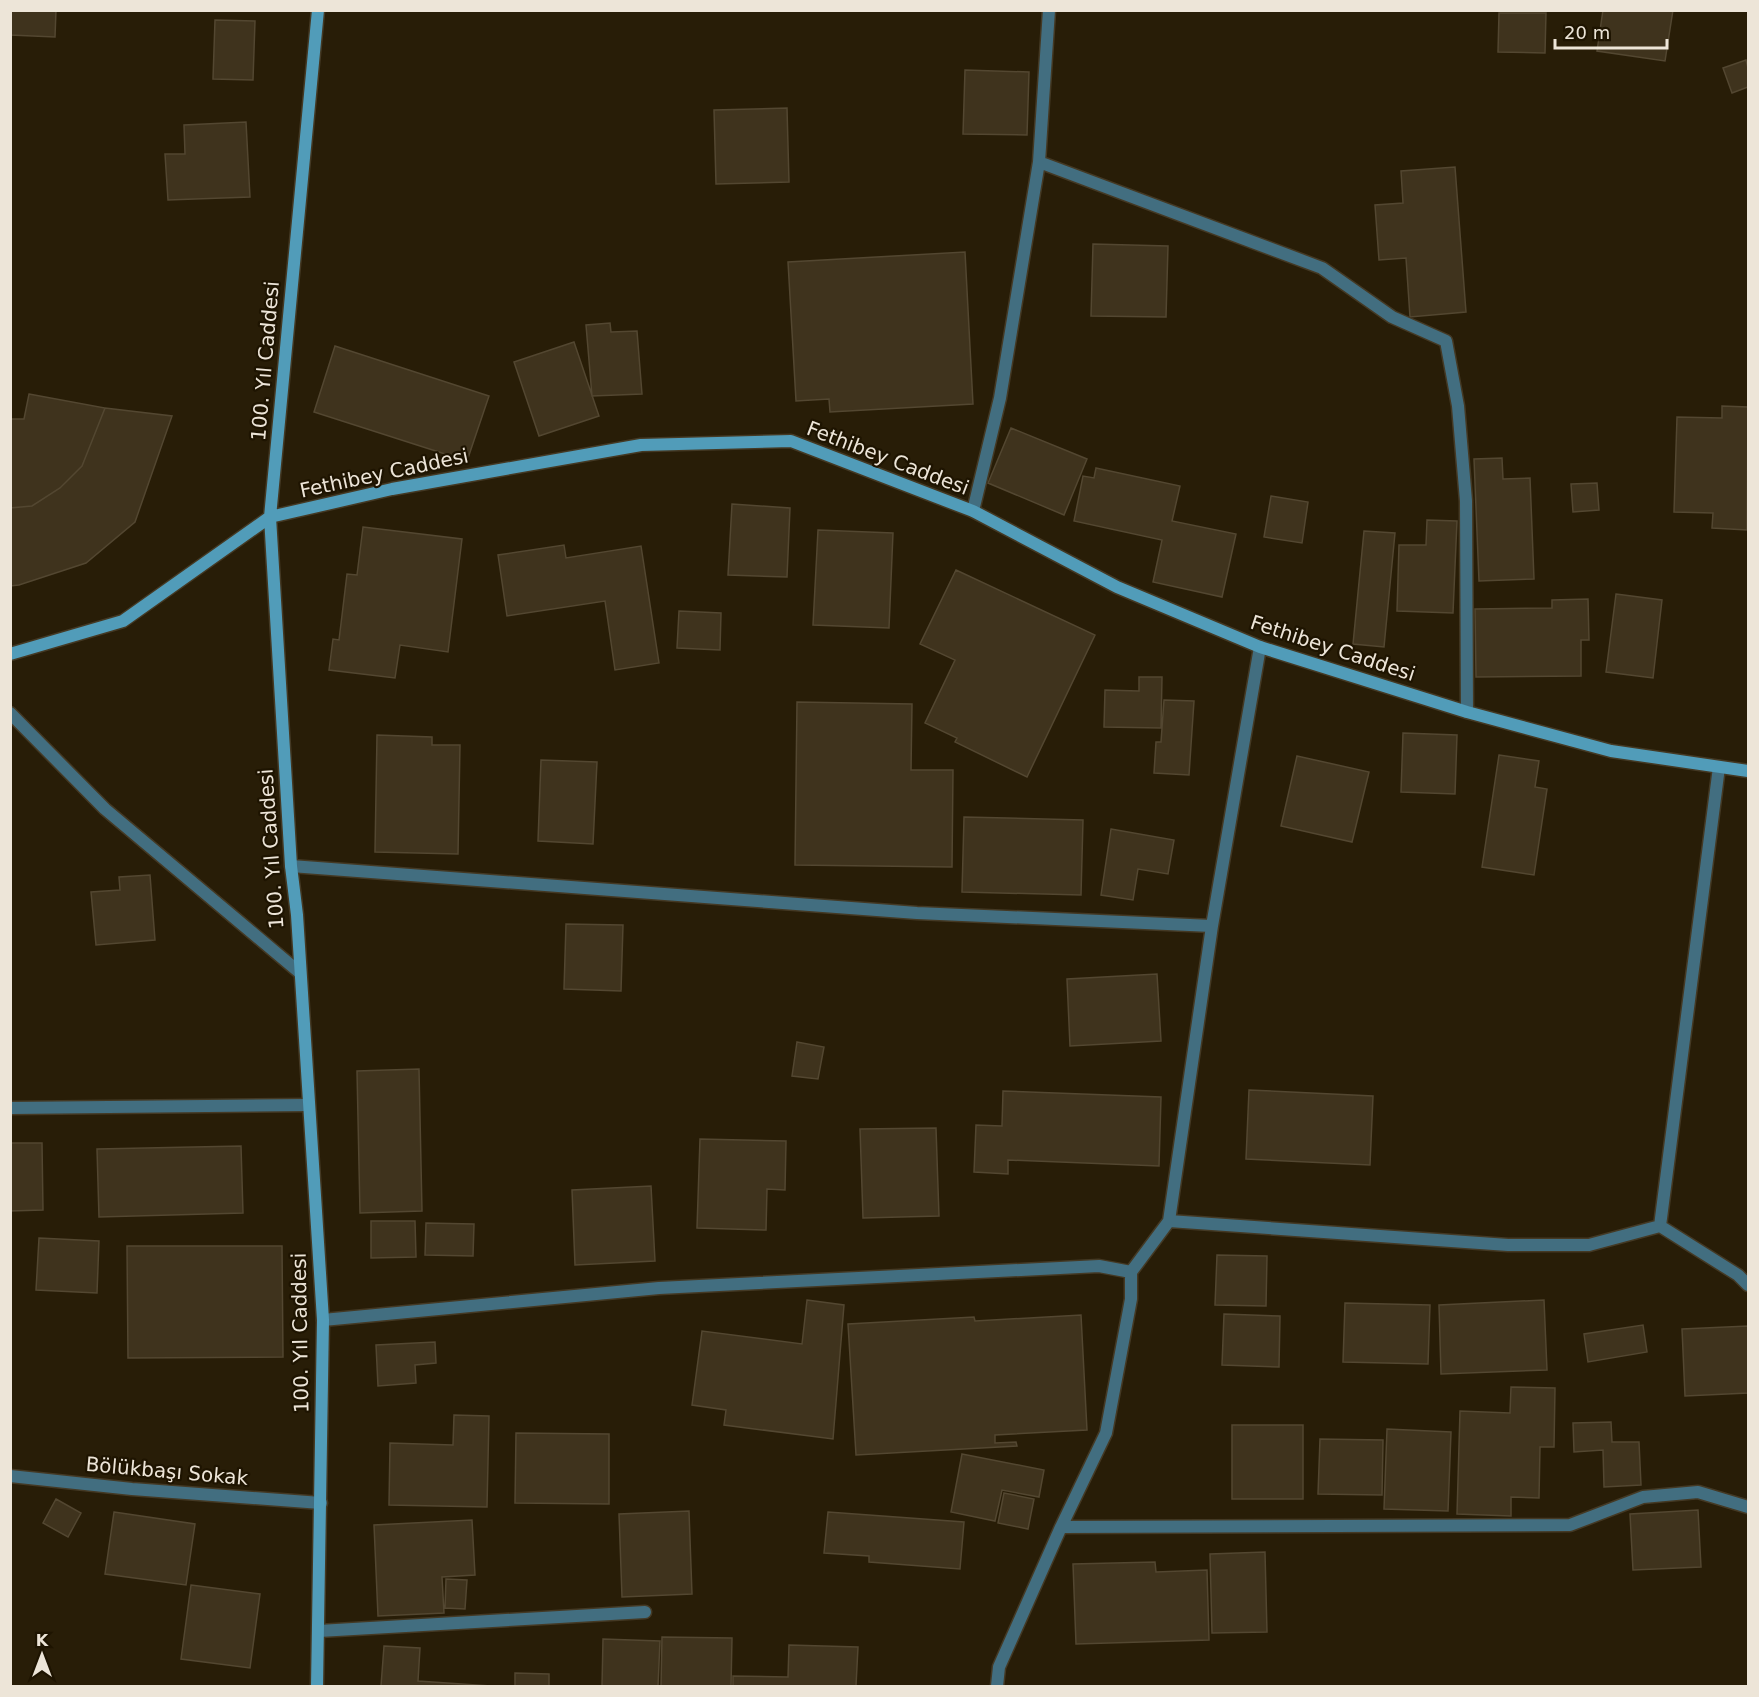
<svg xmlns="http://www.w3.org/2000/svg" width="1759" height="1697" font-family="'DejaVu Sans',sans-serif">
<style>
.building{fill:#3f331d;stroke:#534731;stroke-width:1.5}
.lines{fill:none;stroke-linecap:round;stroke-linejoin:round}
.street-casing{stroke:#443924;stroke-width:15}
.secondary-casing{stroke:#443924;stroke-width:15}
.street{stroke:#426e80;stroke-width:12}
.secondary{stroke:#519cb9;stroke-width:12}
.labels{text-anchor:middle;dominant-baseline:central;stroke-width:4.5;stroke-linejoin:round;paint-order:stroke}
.street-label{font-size:20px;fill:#ede5d8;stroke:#1e1401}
</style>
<rect width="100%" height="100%" fill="#281d07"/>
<path class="building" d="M10,10H56L55,37L10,35Z
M1603,10H1673L1665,61L1597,51Z
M1499,13H1546L1545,53L1498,52Z
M215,20L255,21L253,80L213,79Z
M1746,60L1748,68V87L1732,93L1723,68Z
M965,70L1029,72L1027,135L963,134Z
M787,108L789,182L716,184L714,110Z
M246,122L250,197L168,200L165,154H185L184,125Z
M1455,167L1466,312L1410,317L1406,258L1379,260L1375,205L1403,203L1401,171Z
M1093,244L1168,246L1166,317L1091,316Z
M965,252L973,404L830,412L829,399L796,401L788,262Z
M610,323L611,332L637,331L642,394L592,396L586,325Z
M574,342L599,416L539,436L514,362Z
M335,346L489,396L467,461L314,412Z
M29,394L105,408L82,466L60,488L32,506L10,508V419H24Z
M1722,406L1748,407L1747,530L1712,528L1713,513L1674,512L1677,417L1722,418Z
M105,408L172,416L135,522L86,563L19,585L10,586V508L32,506L60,488L82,466Z
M1011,428L1087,459L1064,515L988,483Z
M1502,458L1503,479L1530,478L1534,579L1479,581L1474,459Z
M1096,468L1180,486L1172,521L1236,534L1222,597L1153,582L1162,540L1074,521L1083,476L1094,478Z
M1597,483L1599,510L1573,512L1571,484Z
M1271,496L1308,502L1302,543L1264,537Z
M732,504L790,508L787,577L728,575Z
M1427,520L1457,521L1453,613L1397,611L1399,545H1426Z
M363,527L462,539L448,652L400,645L395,678L329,670L333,639L339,640L347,574L357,575Z
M818,530L893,533L889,628L813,625Z
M1364,531L1395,533L1384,647L1353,644Z
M564,545L566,558L641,546L659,663L615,670L605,601L507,616L498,555Z
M956,570L1095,635L1027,777L955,742L957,738L925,723L955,660L920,644Z
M1616,594L1662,600L1653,678L1606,672Z
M1588,599L1589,640H1581V676L1476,677L1475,609L1552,608V600Z
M679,611L721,613L720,650L677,648Z
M1139,677H1162L1161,728L1104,727L1105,690L1139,691Z
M1164,700L1194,701L1189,775L1154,773L1156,742H1161Z
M797,702L912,704L911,770H953L952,867L795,865Z
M1403,733L1457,735L1455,794L1401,792Z
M377,735L432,737V745H460L458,854L375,852Z
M1499,755L1539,761L1535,787L1547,789L1534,875L1482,867Z
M1297,756L1369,772L1352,842L1281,826Z
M541,760L597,762L593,844L538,841Z
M964,817L1083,820L1081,895L962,892Z
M1111,829L1174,840L1168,874L1138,869L1133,900L1101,895Z
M150,875L155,940L96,945L91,892L120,890L119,877Z
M566,924L623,925L621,991L564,989Z
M1157,974L1161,1041L1070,1046L1067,979Z
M797,1042L824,1047L818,1079L792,1076Z
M419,1069L422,1211L360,1213L357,1071Z
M1249,1090L1373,1096L1370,1165L1246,1159Z
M1003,1091L1161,1097L1159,1166L1008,1160V1174L974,1172L976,1125L1002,1126Z
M936,1128L939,1216L863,1218L860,1129Z
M700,1139L786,1141L785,1190L767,1189L766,1230L697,1228Z
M10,1143H42L43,1210L10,1211Z
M241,1146L243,1213L99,1217L97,1149Z
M651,1186L655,1261L575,1265L572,1190Z
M371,1221H415L416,1257L371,1258Z
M426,1223L474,1224L473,1256L425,1255Z
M39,1238L99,1241L97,1293L36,1290Z
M127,1246H282L283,1357L128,1358Z
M1217,1255L1267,1256L1266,1306L1215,1305Z
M807,1300L844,1305L833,1439L724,1425L726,1410L692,1405L702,1331L802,1344Z
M1544,1300L1547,1370L1441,1374L1439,1305Z
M1345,1303L1430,1305L1428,1364L1343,1362Z
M1224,1314L1280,1316L1279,1367L1222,1365Z
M1081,1315L1087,1430L995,1435V1443L1016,1442L1017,1446L856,1455L848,1324L974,1317L975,1321Z
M1643,1325L1647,1352L1588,1362L1584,1334Z
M1748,1326V1393L1685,1396L1682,1329Z
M435,1342L436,1363L415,1365L416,1383L378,1386L376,1345Z
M1511,1387L1555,1388L1554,1447H1540L1539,1498L1511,1497V1516L1457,1514L1460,1411L1510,1413Z
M454,1415L489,1416L487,1507L389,1505L390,1443L453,1445Z
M1611,1422L1612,1442H1639L1641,1485L1604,1487L1603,1450L1574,1452L1573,1423Z
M1232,1425H1303V1499H1232Z
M1387,1429L1451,1432L1448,1511L1384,1509Z
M516,1433L609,1434V1504L515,1503Z
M1320,1439L1383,1440L1382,1495L1318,1494Z
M962,1454L1044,1470L1039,1497L1002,1490L995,1521L951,1512Z
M1004,1493L1034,1499L1028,1529L998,1523Z
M56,1499L81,1513L68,1537L43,1523Z
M1698,1510L1701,1567L1633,1570L1630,1514Z
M689,1511L692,1594L622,1597L619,1514Z
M114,1512L195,1524L186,1585L105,1574Z
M828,1512L964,1522L960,1569L869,1562V1556L824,1553Z
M472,1520L475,1575L442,1577L444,1613L378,1616L374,1525Z
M1265,1552L1267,1632L1212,1633L1210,1554Z
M1155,1562L1156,1572L1207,1570L1209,1640L1076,1644L1073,1564Z
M446,1579L467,1580L465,1609L445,1608Z
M191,1585L260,1594L250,1668L181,1659Z
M662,1637L732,1638L731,1686H661Z
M603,1639L660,1641L658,1686H602Z
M789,1645L858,1647L856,1686H733V1676L788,1677Z
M384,1646L420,1648L418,1681L491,1686H381Z
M515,1673L549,1674V1686H515Z"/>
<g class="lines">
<defs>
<path id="street" d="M1039,162L1322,268L1392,317L1446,341L1458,406L1466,501L1467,712
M973,511L1000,398L1039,162L1049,10
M10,713L105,809L299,972
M291,866L917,913L1212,926
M10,1108L308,1105
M1169,1221L1508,1245H1589L1660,1226L1738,1275L1748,1285
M1660,1226L1719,767
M323,1320L659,1288L1099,1266L1131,1272
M10,1476L132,1489L321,1503
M1061,1527L1570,1525L1643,1497L1698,1492L1748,1507
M319,1631L645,1612
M997,1686L999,1667L1061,1527L1106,1433L1131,1299V1272L1169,1221L1212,926L1260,647"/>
<path id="secondary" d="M10,654L123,621L270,517L392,489L641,445L791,441L973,511L1117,587L1260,647L1467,712L1611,751L1748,771
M317,1686L323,1320L297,915L291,866L270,517L318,10"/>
</defs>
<use href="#street" class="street-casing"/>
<use href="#secondary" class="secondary-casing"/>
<use href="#street" class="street"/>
<use href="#secondary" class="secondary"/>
</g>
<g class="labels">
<g class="street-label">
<text transform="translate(265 361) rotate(-85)">100. Yıl Caddesi</text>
<text transform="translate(888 458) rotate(21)">Fethibey Caddesi</text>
<text transform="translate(384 473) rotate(-12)">Fethibey Caddesi</text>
<text transform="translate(1333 648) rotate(18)">Fethibey Caddesi</text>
<text transform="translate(271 849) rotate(-94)">100. Yıl Caddesi</text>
<text transform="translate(300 1333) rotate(-91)">100. Yıl Caddesi</text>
<text transform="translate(167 1471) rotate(5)">Bölükbaşı Sokak</text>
</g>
</g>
<rect width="1759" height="1697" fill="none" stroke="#ede5d8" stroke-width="24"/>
<g transform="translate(42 1655)" stroke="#1e1401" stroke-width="4.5" paint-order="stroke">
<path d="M0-4.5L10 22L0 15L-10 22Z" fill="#ede5d8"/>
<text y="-9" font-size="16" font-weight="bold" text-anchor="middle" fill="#ede5d8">K</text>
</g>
<path d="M1555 39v9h112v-9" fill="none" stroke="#ede5d8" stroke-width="3"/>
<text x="1564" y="39" font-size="18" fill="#ede5d8" stroke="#1e1401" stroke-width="4.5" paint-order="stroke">20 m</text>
</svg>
